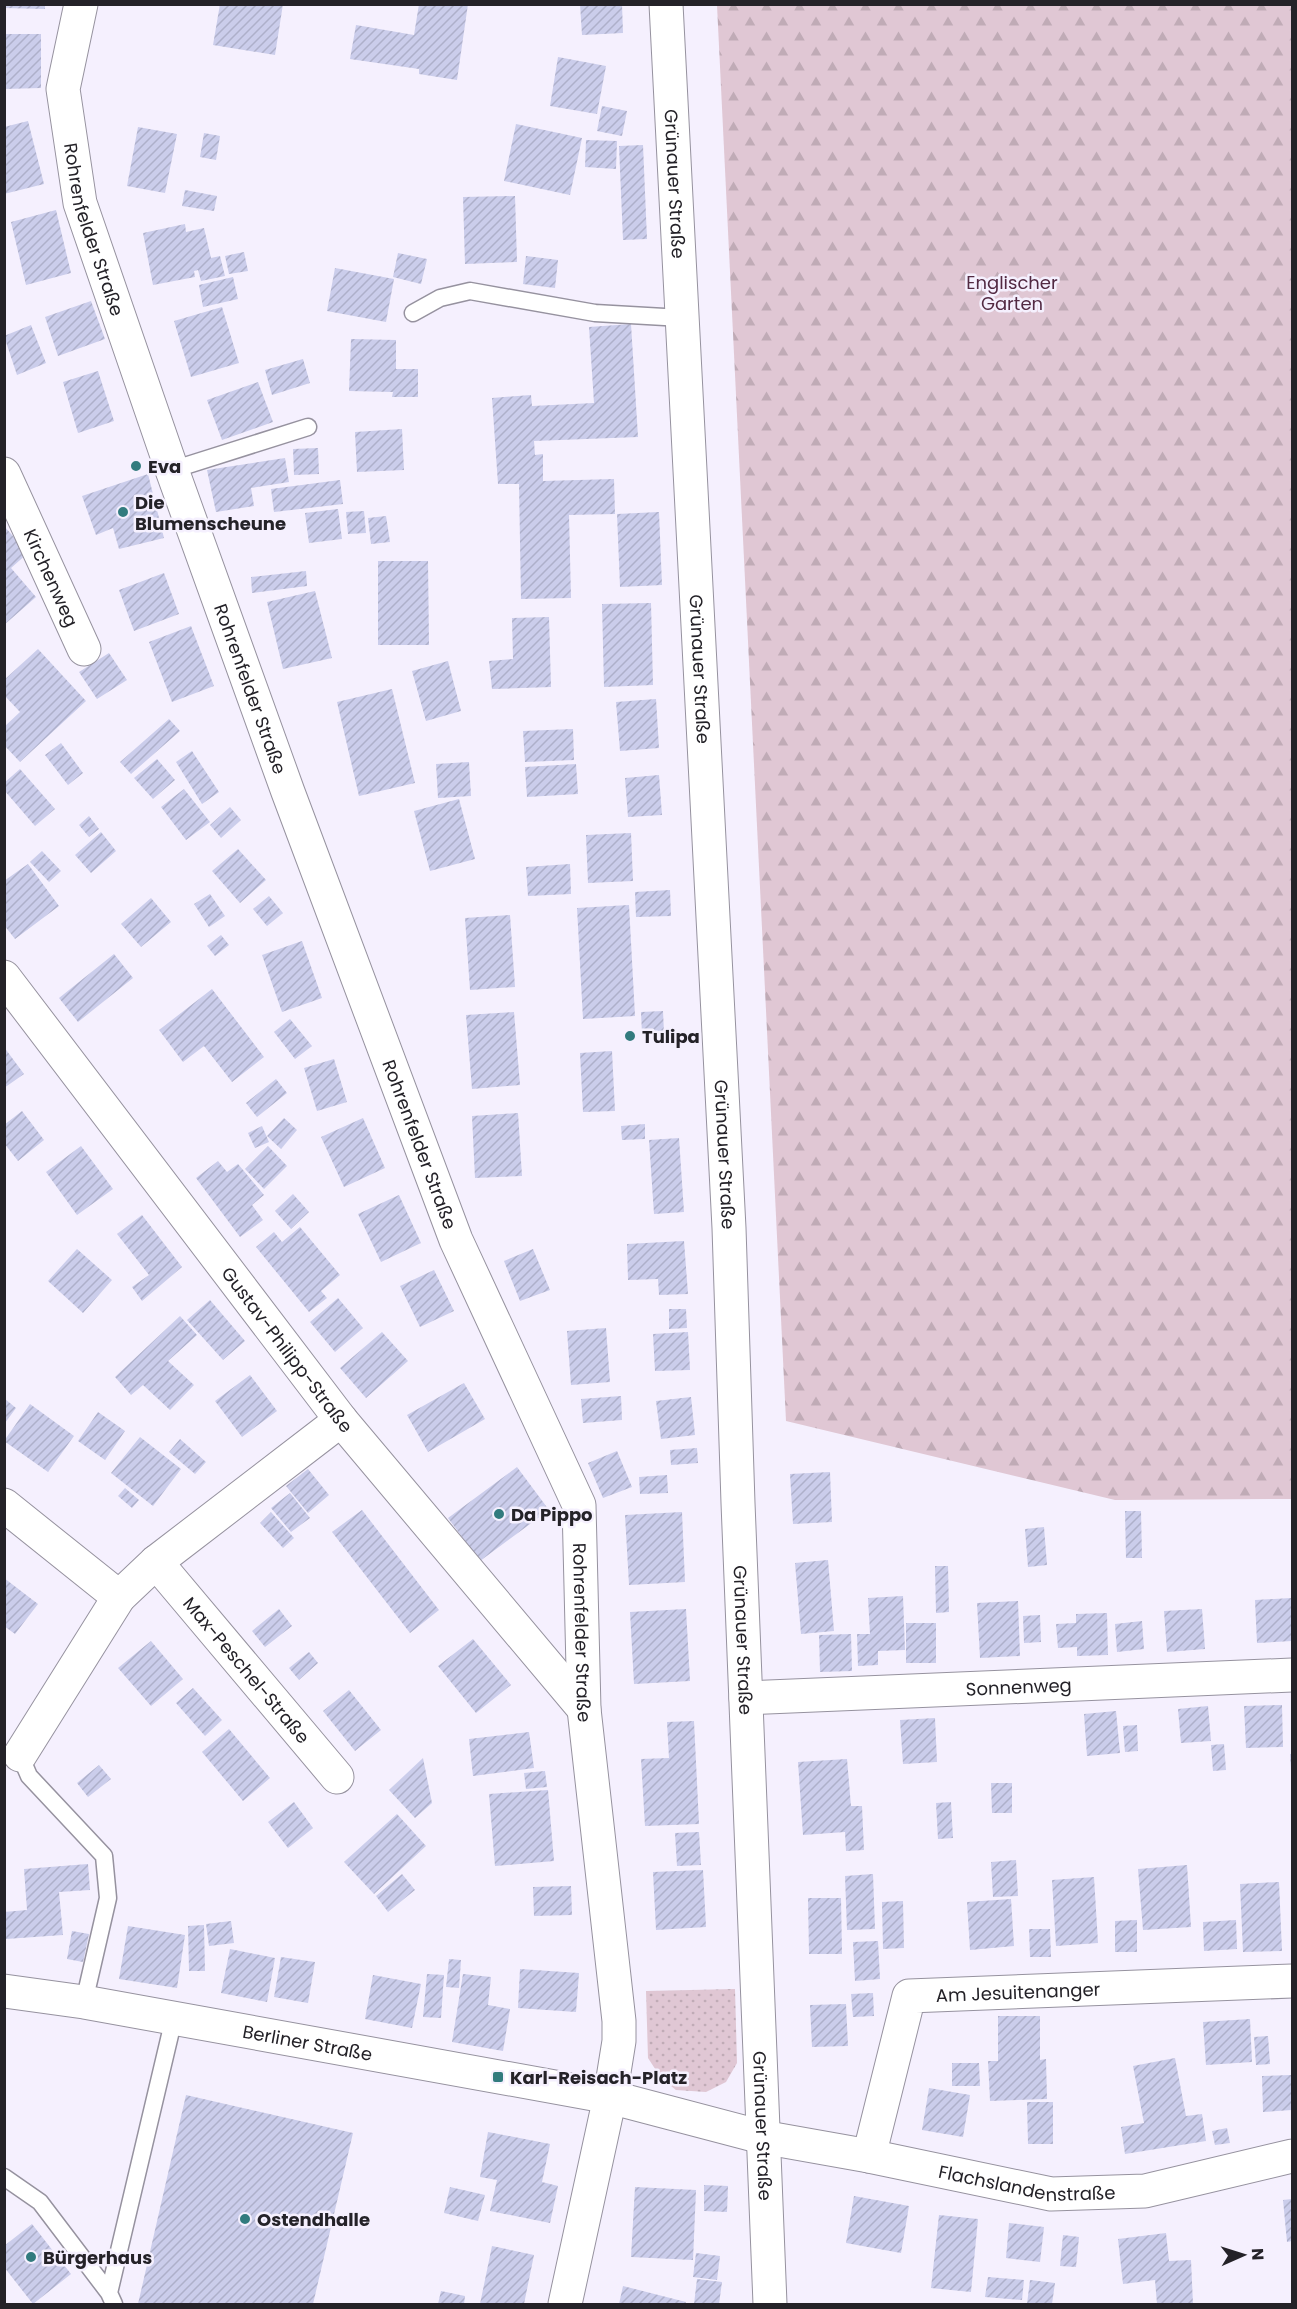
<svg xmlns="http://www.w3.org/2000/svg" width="1297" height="2309" font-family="Poppins,sans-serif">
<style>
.grass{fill:url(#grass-dots)}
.forest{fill:url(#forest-firs)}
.building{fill:url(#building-hatch)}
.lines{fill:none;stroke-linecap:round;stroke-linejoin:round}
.service-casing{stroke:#96929f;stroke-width:19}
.minor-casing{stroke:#96929f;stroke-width:35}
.tertiary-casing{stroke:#96929f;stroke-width:35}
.service{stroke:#fff;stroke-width:16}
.minor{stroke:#fff;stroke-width:33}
.tertiary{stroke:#fff;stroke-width:33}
.poi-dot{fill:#327b7e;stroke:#f5f0fe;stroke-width:2}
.labels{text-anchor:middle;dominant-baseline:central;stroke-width:5;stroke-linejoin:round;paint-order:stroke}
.street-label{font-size:18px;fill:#242228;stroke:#f5f0fe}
.park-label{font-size:18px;fill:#522942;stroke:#f5f0fe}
.poi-label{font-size:18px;font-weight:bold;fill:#242228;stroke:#f5f0fe;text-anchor:start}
</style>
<defs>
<pattern id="grass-dots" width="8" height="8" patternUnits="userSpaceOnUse" patternTransform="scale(1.5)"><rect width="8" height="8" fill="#e0c7d4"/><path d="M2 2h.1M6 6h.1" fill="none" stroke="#c0abb6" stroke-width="1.8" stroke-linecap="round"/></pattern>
<pattern id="forest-firs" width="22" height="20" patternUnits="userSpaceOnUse" patternTransform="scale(1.5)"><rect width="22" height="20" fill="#e0c7d4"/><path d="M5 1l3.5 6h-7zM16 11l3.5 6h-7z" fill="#c0abb6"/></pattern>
<pattern id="building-hatch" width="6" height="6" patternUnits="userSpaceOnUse" patternTransform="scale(1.5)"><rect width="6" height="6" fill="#cbcdeb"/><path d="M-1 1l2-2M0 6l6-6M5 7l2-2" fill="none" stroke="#aeb0ca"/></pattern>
</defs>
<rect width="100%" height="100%" fill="#f5f0fe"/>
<path class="grass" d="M735,1989L737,2063L726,2082L706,2092L676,2090L661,2078L648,2058L646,1991Z"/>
<path class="forest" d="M717,5H1292V1499L1115,1500L786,1421Z"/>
<path class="building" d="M4,4H45V9L4,8Z
M220,4H283L275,55L213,45Z
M419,4H468L457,80L419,74V69L350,59L356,25L414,35Z
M580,4H622L623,33L582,35Z
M4,34H41V88L4,89Z
M558,57L606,66L597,114L550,106Z
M602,106L627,111L622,136L597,131Z
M28,121L44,184L4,194V127Z
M516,124L582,138L570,195L504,181Z
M138,127L177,134L165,193L127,186Z
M204,133L220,136L216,160L200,157Z
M586,140L617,141L616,169L585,167Z
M643,145L647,239L623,240L619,146Z
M185,190L217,196L214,211L182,206Z
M515,196L517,262L465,264L463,197Z
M56,210L71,273L26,285L11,222Z
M185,224L186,232L204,228L211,258L220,256L225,276L201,281L198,270L194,271L195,277L153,285L143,233Z
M244,252L248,271L229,274L225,256Z
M398,253L427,259L421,284L393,277Z
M526,256L558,260L555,288L523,284Z
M335,268L394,279L386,322L327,311Z
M233,277L238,299L203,307L199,285Z
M91,301L105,339L58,356L45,317Z
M222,307L239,363L191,377L174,321Z
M631,324L638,437L534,441L535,455L543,454V481L614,479L615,514L569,515L571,598L521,599L519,484H498L492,398L531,395L532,406L594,403L589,327Z
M31,325L46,363L17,375L4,336Z
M351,339L396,340V369H418V397H392L393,392L349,391Z
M303,359L310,383L272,395L265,370Z
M98,371L114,421L78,433L63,382Z
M258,382L273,422L222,440L207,400Z
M402,429L404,470L357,472L355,432Z
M318,448L319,474L294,475L293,449Z
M285,458L289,482L251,488L254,506L216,512L207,470Z
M148,474L164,538L119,549L113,528L96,535L82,496Z
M340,480L343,504L274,512L271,489Z
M338,509L342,539L309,543L305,513Z
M364,511L366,533L348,534L346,512Z
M659,512L662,585L620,587L617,514Z
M386,516L390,542L371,544L368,518Z
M4,526L28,553L11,568L36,597L4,625Z
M378,561H428L429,645H378Z
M306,571L307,586L252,593L251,577Z
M164,573L179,614L134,631L119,590Z
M315,591L332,658L283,669L267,602Z
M651,603L653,685L604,687L602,604Z
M549,617L551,687L492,689L489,661L513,659L512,618Z
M191,626L214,686L172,702L149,642Z
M38,649L86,701L20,762L4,745V727L20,712L4,695V680Z
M109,653L127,680L97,699L79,672Z
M448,661L461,711L426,721L412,671Z
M392,689L415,783L359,796L337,702Z
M656,699L659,748L620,751L616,702Z
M169,719L180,731L131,774L120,762Z
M573,729L574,760L525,762L523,731Z
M61,743L83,773L68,785L45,755Z
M192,751L219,792L202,804L176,762Z
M157,759L175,780L153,799L134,778Z
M469,762L471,796L438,798L436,764Z
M576,764L578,794L527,797L525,767Z
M20,769L55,809L35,826L4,790V783Z
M659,775L662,815L628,817L625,778Z
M184,789L210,822L186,840L161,807Z
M459,799L475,859L430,871L414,811Z
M230,807L241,820L221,838L210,825Z
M89,816L99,829L89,837L79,825Z
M101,832L116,851L91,873L75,855Z
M631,833L633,881L588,883L586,835Z
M238,849L266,880L240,903L212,871Z
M42,851L61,871L49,882L30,862Z
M28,864L59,906L15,939L4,925V881Z
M570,864L571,894L528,896L526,867Z
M670,890L671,916L636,917L635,892Z
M210,894L225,916L209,927L194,904Z
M269,896L283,913L267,926L253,909Z
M151,898L171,922L141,947L121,924Z
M629,905L635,1016L583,1019L577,908Z
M510,915L515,987L470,990L465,918Z
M221,935L229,945L215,956L207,946Z
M302,941L322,998L282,1012L262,955Z
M114,954L133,978L78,1022L59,998Z
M212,989L264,1057L232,1082L204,1046L183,1062L159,1030Z
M663,1011L664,1033L642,1034L641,1012Z
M514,1012L520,1085L472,1089L466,1015Z
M290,1019L312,1046L295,1059L274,1032Z
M4,1047L24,1074L4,1088Z
M612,1051L615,1111L583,1112L580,1053Z
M334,1059L347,1102L317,1111L304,1068Z
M276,1079L287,1093L257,1117L246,1103Z
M22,1111L44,1140L18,1161L4,1143V1125Z
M518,1113L522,1176L475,1178L472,1116Z
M284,1118L297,1130L281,1149L267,1136Z
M363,1118L385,1168L344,1187L321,1137Z
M645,1124V1139L622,1140L621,1126Z
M262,1126L269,1142L255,1148L248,1133Z
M679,1138L684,1212L654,1214L649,1140Z
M81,1146L113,1189L77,1215L46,1172Z
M268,1146L287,1166L264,1189L245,1169Z
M218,1161L227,1172L238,1164L264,1195L252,1205L263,1220L240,1237L196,1178Z
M293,1194L309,1212L291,1229L275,1211Z
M399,1195L421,1243L381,1262L358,1214Z
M142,1215L182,1267L142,1301L132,1287L149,1275L117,1234Z
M300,1227L340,1275L321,1291L327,1298L309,1312L256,1247L274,1232L282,1242Z
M684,1241L688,1294L659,1295L658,1279L628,1280L627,1244Z
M77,1249L112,1280L83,1313L48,1281Z
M533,1249L550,1290L520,1301L504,1261Z
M434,1270L454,1311L420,1327L400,1286Z
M338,1298L363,1328L335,1352L310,1322Z
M210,1300L245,1341L223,1360L187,1320Z
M669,1309H686L687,1328L669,1329Z
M180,1316L197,1335L168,1361L194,1385L170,1410L143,1385L131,1395L115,1377Z
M606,1328L610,1382L571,1385L567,1331Z
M382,1332L408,1361L366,1398L340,1368Z
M688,1332L690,1370L655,1371L653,1334Z
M250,1375L277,1411L242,1437L215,1401Z
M464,1383L485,1419L428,1452L407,1415Z
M621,1396L622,1420L583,1423L581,1399Z
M691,1397L695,1435L661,1439L656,1401Z
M5,1399L16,1408L5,1423Z
M30,1404L74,1436L48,1472L4,1441Z
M98,1412L125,1431L105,1460L78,1441Z
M140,1437L181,1469L153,1506L111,1473Z
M180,1439L206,1462L195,1474L169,1452Z
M697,1448L698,1463L671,1465L670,1450Z
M617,1451L632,1487L603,1498L588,1463Z
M517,1467L549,1510L480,1561L448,1518Z
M308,1469L329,1495L308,1513L286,1486Z
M830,1472L832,1522L793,1524L790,1474Z
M667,1475L668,1493L640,1494L639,1477Z
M125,1488L139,1500L132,1508L118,1496Z
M290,1493L310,1518L291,1532L271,1508Z
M362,1510L439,1610L410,1633L332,1532Z
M1125,1511H1141L1142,1558H1126Z
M271,1512L294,1538L283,1548L260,1523Z
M682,1512L685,1582L629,1585L625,1515Z
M1044,1527L1047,1565L1028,1567L1025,1529Z
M828,1560L834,1631L801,1634L795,1563Z
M935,1566H948L949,1612L936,1613Z
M4,1578L38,1604L15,1634L4,1626Z
M903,1596L905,1650L878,1651V1665L858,1666L857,1634H870L868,1598Z
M1291,1598L1292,1641L1257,1643L1255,1600Z
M1018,1601L1020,1656L980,1658L977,1603Z
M279,1609L292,1626L265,1647L252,1631Z
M686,1609L690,1681L634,1684L630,1612Z
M1202,1609L1205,1649L1167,1652L1164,1611Z
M1107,1613L1108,1655L1077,1656V1647L1058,1648L1056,1624L1076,1623V1614Z
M1040,1615L1041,1642L1024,1643L1023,1616Z
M1142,1621L1144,1649L1117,1652L1115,1624Z
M906,1623H936V1663H906Z
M851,1634L852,1671L820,1672L819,1635Z
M473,1639L511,1685L476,1713L438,1666Z
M151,1641L183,1679L151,1706L118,1668Z
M309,1652L318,1663L299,1680L289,1668Z
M193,1688L222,1720L205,1736L176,1703Z
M349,1690L381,1730L355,1751L323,1711Z
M1282,1705L1283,1747L1246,1748L1244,1706Z
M1208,1706L1211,1741L1181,1743L1178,1709Z
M1116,1711L1120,1753L1087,1756L1084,1714Z
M935,1718L937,1762L903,1764L900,1720Z
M694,1721L699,1824L645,1826L641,1759L669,1758L667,1722Z
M1137,1725L1138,1751L1125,1752L1123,1726Z
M229,1729L270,1778L243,1801L202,1752Z
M529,1732L534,1768L473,1776L469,1739Z
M1224,1744L1226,1770L1213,1771L1211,1745Z
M1290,1754H1292V1771H1291Z
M423,1758L432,1803L415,1818L389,1790Z
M847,1759L851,1806H862L864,1850L846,1851L845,1832L803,1835L798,1762Z
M99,1765L111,1779L88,1797L77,1783Z
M545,1771L547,1787L526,1789L524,1773Z
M991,1783H1012V1813H992Z
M548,1790L554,1861L495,1866L489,1794Z
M294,1802L313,1828L288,1848L268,1822Z
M951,1802L953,1838L938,1839L936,1803Z
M397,1814L426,1846L374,1894L344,1862Z
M699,1832L701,1865L677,1866L675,1833Z
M1016,1860L1018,1896L993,1897L991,1862Z
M88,1864L90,1890L59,1892L63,1935L6,1939L4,1912L27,1910L24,1869Z
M1187,1865L1191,1927L1143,1930L1138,1869Z
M703,1870L706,1927L656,1930L653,1872Z
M402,1874L415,1890L388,1912L376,1896Z
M873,1874L875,1929L847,1930L845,1876Z
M1094,1877L1098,1943L1056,1946L1052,1880Z
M1279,1882L1282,1951L1243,1952L1240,1884Z
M571,1886L572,1915L534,1916L533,1887Z
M808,1898H841L842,1954H809Z
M1011,1899L1014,1946L970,1950L967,1902Z
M903,1901L904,1948L883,1949L882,1902Z
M1137,1920V1952H1115V1921Z
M1236,1920L1237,1949L1204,1951L1203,1922Z
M231,1921L234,1943L209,1946L206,1924Z
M204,1925L205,1971H189L188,1926Z
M128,1926L185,1935L177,1988L119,1979Z
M1029,1929H1050L1051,1957H1030Z
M72,1931L89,1934L83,1962L67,1959Z
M878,1941L880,1979L855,1981L853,1942Z
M230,1949L275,1958L267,2002L221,1993Z
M281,1957L315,1962L308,2003L274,1997Z
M449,1959L461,1960L459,1988L446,1987Z
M520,1969L579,1973L576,2012L518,2008Z
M427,1974L444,1975L441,2018L423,2017Z
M463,1974L491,1977L488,2005L510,2009L503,2051L452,2042Z
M373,1975L421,1984L412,2028L365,2019Z
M873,1993L874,2016L853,2017L851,1994Z
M846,2004L848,2046L812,2047L810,2005Z
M998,2016H1040V2060L1046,2059L1047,2099L990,2101L988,2061H998Z
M1250,2019L1252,2062L1206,2065L1203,2022Z
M1268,2036L1270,2064L1256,2065L1254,2037Z
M1175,2058L1186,2116L1202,2114L1206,2141L1125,2154L1121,2127L1144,2123L1133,2066Z
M952,2063H979L980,2086H952Z
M1291,2075L1292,2110L1263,2112L1262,2076Z
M929,2088L970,2095L963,2137L922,2130Z
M186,2095L353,2133L313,2304H138Z
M1027,2102H1053V2144H1028Z
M1227,2128L1230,2143L1215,2145L1212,2131Z
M488,2132L550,2144L542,2182L558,2186L550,2223L490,2211L497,2180L480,2177Z
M704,2185L728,2186L727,2212L704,2211Z
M450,2187L485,2195L478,2221L444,2213Z
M635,2187L696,2190L693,2260L631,2257Z
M854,2196L909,2206L901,2253L846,2243Z
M1292,2199V2241L1287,2242L1283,2200Z
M939,2215L978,2219L971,2292L931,2288Z
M1009,2223L1044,2227L1040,2262L1006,2258Z
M32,2224L71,2274L33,2304L4,2267V2246Z
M1166,2233L1169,2261L1191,2260L1193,2304H1157L1155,2280L1123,2284L1118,2239Z
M1063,2235L1079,2237L1076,2267L1060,2266Z
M492,2246L534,2255L524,2304H480Z
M696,2253L720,2256L717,2280L693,2277Z
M988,2277L1024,2280L1022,2300L985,2297Z
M697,2279L722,2282L719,2304H694Z
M1030,2280L1055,2283L1052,2304H1027Z
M623,2286L686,2302L685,2304H619Z
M441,2291L465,2296L464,2304H438Z"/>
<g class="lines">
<defs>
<path id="service" d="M413,313L440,298L470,291L595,313L682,318
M172,470L308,427
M20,1755L29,1776L104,1856L108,1898L84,2002
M4,2177L40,2202L109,2293L114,2304
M109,2293L174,2018"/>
<g id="minor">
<path id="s1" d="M81,4L63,89L80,203L172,470L288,792L456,1240L579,1505L584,1709L619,2021V2041L610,2097L565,2304"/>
<path id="s2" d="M4,474L84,649"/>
<path id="s3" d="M4,977L341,1420L584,1709"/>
<path d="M4,1505L119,1597"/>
<path id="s4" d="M156,1562L337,1777"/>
<path id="s5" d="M746,1698L1292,1675"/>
<path d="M20,1755L119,1597L156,1562L341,1420"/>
<path id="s6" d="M4,1991L84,2002L610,2097L762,2137L869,2156L1051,2194L1145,2191L1292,2156"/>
<path id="s7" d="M869,2156L909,1996L1292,1981"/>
</g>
<g id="tertiary">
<path id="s8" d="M666,4L729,1228L738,1503L770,2304"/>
</g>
</defs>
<use href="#service" class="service-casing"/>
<use href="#minor" class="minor-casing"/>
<use href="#tertiary" class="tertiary-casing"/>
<use href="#service" class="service"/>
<use href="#minor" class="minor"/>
<use href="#tertiary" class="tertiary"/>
</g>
<g class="poi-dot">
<circle cx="136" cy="466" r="6"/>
<circle cx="123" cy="512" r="6"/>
<circle cx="630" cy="1036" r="6"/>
<circle cx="499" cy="1514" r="6"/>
<rect x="492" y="2071" width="12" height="12" rx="3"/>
<circle cx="245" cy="2219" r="6"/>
<circle cx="31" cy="2257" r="6"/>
</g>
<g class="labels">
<g class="street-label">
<text stroke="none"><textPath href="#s8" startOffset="180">Grünauer Straße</textPath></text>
<text stroke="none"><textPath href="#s1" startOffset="231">Rohrenfelder Straße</textPath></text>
<text stroke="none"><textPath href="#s2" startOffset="114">Kirchenweg</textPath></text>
<text stroke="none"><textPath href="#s8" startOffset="666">Grünauer Straße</textPath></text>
<text stroke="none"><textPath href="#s1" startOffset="717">Rohrenfelder Straße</textPath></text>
<text stroke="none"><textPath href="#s1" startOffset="1203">Rohrenfelder Straße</textPath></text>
<text stroke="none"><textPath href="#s8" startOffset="1152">Grünauer Straße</textPath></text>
<text stroke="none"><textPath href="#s3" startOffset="468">Gustav-Philipp-Straße</textPath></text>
<text stroke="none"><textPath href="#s1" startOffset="1725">Rohrenfelder Straße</textPath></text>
<text stroke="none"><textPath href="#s8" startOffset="1638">Grünauer Straße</textPath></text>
<text stroke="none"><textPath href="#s4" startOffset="141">Max-Peschel-Straße</textPath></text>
<text stroke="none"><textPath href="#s5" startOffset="273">Sonnenweg</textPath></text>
<text stroke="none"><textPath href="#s7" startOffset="274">Am Jesuitenanger</textPath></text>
<text stroke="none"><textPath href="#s6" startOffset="308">Berliner Straße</textPath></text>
<text stroke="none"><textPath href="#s8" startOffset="2124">Grünauer Straße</textPath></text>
<text stroke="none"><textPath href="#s6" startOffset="1042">Flachslandenstraße</textPath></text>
</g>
<g class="park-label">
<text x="1012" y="282">Englischer<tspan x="1012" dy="21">Garten</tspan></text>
</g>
<g class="poi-label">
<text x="148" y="466">Eva</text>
<text x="135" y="502">Die<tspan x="135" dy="21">Blumenscheune</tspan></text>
<text x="642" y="1036">Tulipa</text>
<text x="511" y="1514">Da Pippo</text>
<text x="510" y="2077">Karl-Reisach-Platz</text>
<text x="257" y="2219">Ostendhalle</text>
<text x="43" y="2257">Bürgerhaus</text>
</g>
</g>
<rect width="1297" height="2309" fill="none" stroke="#242228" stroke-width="12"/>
<g transform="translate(1243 2255) rotate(87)" stroke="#f5f0fe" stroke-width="4.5" paint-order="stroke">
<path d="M0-4.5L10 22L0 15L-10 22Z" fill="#242228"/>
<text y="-9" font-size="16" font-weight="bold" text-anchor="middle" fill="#242228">N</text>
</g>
</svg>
